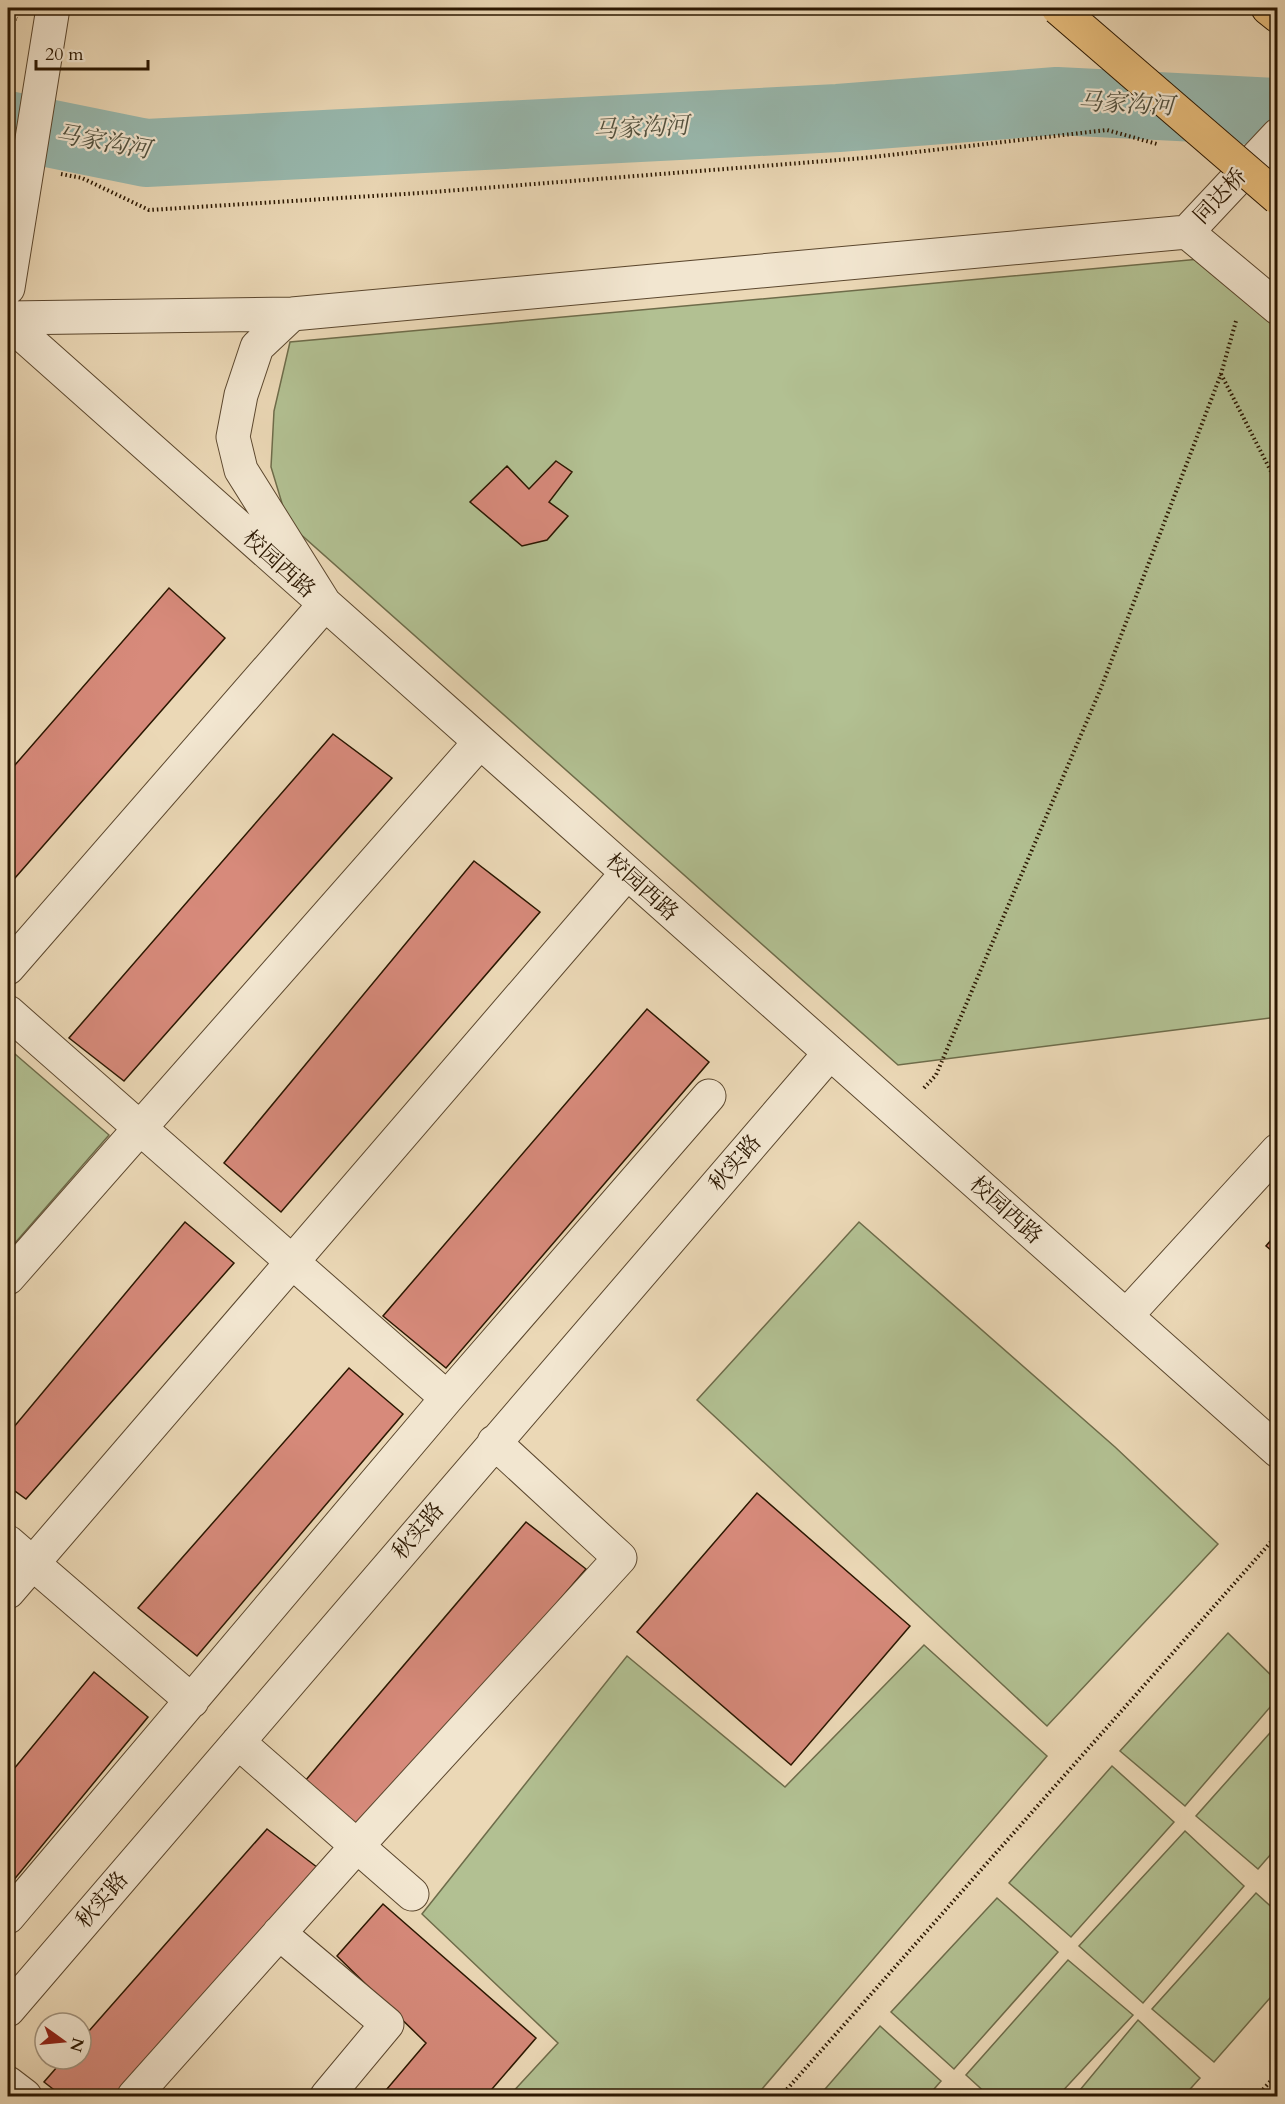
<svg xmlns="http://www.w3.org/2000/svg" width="1285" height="2104" font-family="Cardo,'Noto Serif SC',serif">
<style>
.green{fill:#b2c092;stroke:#6e6c4a;stroke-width:1.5}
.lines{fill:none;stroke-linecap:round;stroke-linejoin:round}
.river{stroke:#98b9af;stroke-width:68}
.building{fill:#d78a7b;stroke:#2b1701;stroke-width:1.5}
.street-casing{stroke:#5b472e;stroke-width:35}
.highway-casing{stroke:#2b1701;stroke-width:35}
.path{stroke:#2b1701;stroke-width:4;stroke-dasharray:1.5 3;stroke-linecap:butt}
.street{stroke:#f2e6d0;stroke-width:33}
.highway{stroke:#e6bc7b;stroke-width:33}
.primary-bridge-casing{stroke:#2b1701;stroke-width:35;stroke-linecap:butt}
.primary-bridge{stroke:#e6bc7b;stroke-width:33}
.labels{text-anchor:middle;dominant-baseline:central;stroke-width:4.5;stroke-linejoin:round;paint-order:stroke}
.street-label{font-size:22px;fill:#2b1701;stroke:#f2e6d0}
.water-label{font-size:24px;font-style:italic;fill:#51503e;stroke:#f2e6d0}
</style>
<rect width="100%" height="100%" fill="#ebd8b6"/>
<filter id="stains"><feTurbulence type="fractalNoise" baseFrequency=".00333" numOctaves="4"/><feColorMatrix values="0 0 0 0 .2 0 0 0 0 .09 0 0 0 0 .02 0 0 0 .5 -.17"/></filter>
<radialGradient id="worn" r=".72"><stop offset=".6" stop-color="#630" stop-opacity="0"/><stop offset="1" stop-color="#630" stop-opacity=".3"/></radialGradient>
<path class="green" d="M1200,259L1277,328V1017L898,1065L288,523L271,467L274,411L290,342Z
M8,1048L109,1135L8,1251Z
M859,1222L1115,1447L1218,1544L1047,1726L697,1400Z
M1228,1633L1277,1681V1699L1185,1806L1120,1751Z
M924,1645L1047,1756L756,2096H509L558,2043L422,1914L627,1656L785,1787Z
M1277,1725V1847L1258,1869L1196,1816Z
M1112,1766L1174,1822L1071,1937L1009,1883Z
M1185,1831L1244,1886L1143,2003L1079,1946Z
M1256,1893L1277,1912V1990L1214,2062L1152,2009Z
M997,1898L1058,1952L954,2069L891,2012Z
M1068,1960L1133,2015L1058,2096H989L966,2075Z
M1138,2020L1200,2078L1184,2096H1075Z
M880,2026L941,2081L928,2096H819Z"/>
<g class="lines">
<path class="river" d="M8,125L146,153L838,118L1057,101L1278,112"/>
</g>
<path class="building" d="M556,461L572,472L549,502L568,516L547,540L522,546L470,502L507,466L529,489Z
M169,588L225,638L8,886V773Z
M333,734L392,778L124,1081L69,1038Z
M474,861L540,912L281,1212L224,1163Z
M647,1009L709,1062L446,1368L383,1316Z
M185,1222L234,1263L26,1499L8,1486V1434Z
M1278,1232V1256L1266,1246Z
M349,1368L403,1414L197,1656L138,1608Z
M757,1493L910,1626L791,1765L637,1632Z
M526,1522L586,1569L361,1831L305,1781Z
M94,1672L148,1717L8,1887V1776Z
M267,1829L326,1874L129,2096H62L44,2082L64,2059H81V2040Z
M383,1904L536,2038L486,2096H381L426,2043L337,1956Z
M1275,2090L1278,2096H1269Z"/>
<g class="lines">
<defs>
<path id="street" d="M1187,232L1278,135
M8,288L53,8
M8,318L292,314L1187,232L1278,308
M8,322L1278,1451
M8,968L325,604L241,470L233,437L241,395L257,347L292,314
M8,1012L447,1398
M8,1278L480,742
M1126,1316L1278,1150
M8,1542L192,1701
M8,1592L627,873
M238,1742L412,1894
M8,1917L447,1398L709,1096
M279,1933L387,2024L327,2096
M8,2010L830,1053
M8,2083L25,2096
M134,2096L357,1846L620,1558L494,1442"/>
<path id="highway" d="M1268,8L1278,16"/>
</defs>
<use href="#street" class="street-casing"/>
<use href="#highway" class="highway-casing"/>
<path class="path" d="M8,16L17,19
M61,174L82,178L149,210L420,193L864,158L1107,130L1157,144
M1221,374L1278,485
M924,1088L936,1075L1101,688L1221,374L1236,321
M781,2096L1278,1534
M1257,2096L1278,2073"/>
<use href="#street" class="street"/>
<use href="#highway" class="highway"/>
<defs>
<path id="primary-bridge" d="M1058,8L1278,198"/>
</defs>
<use href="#primary-bridge" class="primary-bridge-casing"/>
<use href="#primary-bridge" class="primary-bridge"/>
</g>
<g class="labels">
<g class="street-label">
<text transform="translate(1220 196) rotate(-47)">同达桥</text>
<text transform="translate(279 564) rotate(42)">校园西路</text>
<text transform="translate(642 887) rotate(42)">校园西路</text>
<text transform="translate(735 1163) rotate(-49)">秋实路</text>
<text transform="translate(1006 1210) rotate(42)">校园西路</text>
<text transform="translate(418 1531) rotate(-50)">秋实路</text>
<text transform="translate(102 1900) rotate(-49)">秋实路</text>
</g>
<g class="water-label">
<text transform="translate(1126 104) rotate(3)">马家沟河</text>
<text transform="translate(641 128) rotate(-3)">马家沟河</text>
<text transform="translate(103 142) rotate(10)">马家沟河</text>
</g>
</g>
<rect width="1285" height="2104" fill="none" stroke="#ebd8b6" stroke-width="30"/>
<rect x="9" y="9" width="1267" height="2086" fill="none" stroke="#2b1701" stroke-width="3"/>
<rect x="15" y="15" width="1255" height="2074" fill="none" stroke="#2b1701" stroke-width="1.5"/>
<g transform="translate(63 2041) rotate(105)"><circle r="28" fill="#f2e6d0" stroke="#a2937d" stroke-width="1.5"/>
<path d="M0-4.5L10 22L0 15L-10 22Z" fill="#8f2418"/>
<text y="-9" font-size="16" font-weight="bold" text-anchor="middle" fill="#2b1701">N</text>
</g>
<path d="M36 60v9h112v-9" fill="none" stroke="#2b1701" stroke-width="3"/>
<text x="45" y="60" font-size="18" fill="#2b1701" stroke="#f2e6d0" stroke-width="4.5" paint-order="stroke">20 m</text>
<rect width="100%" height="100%" filter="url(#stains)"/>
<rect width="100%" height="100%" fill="url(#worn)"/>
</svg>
